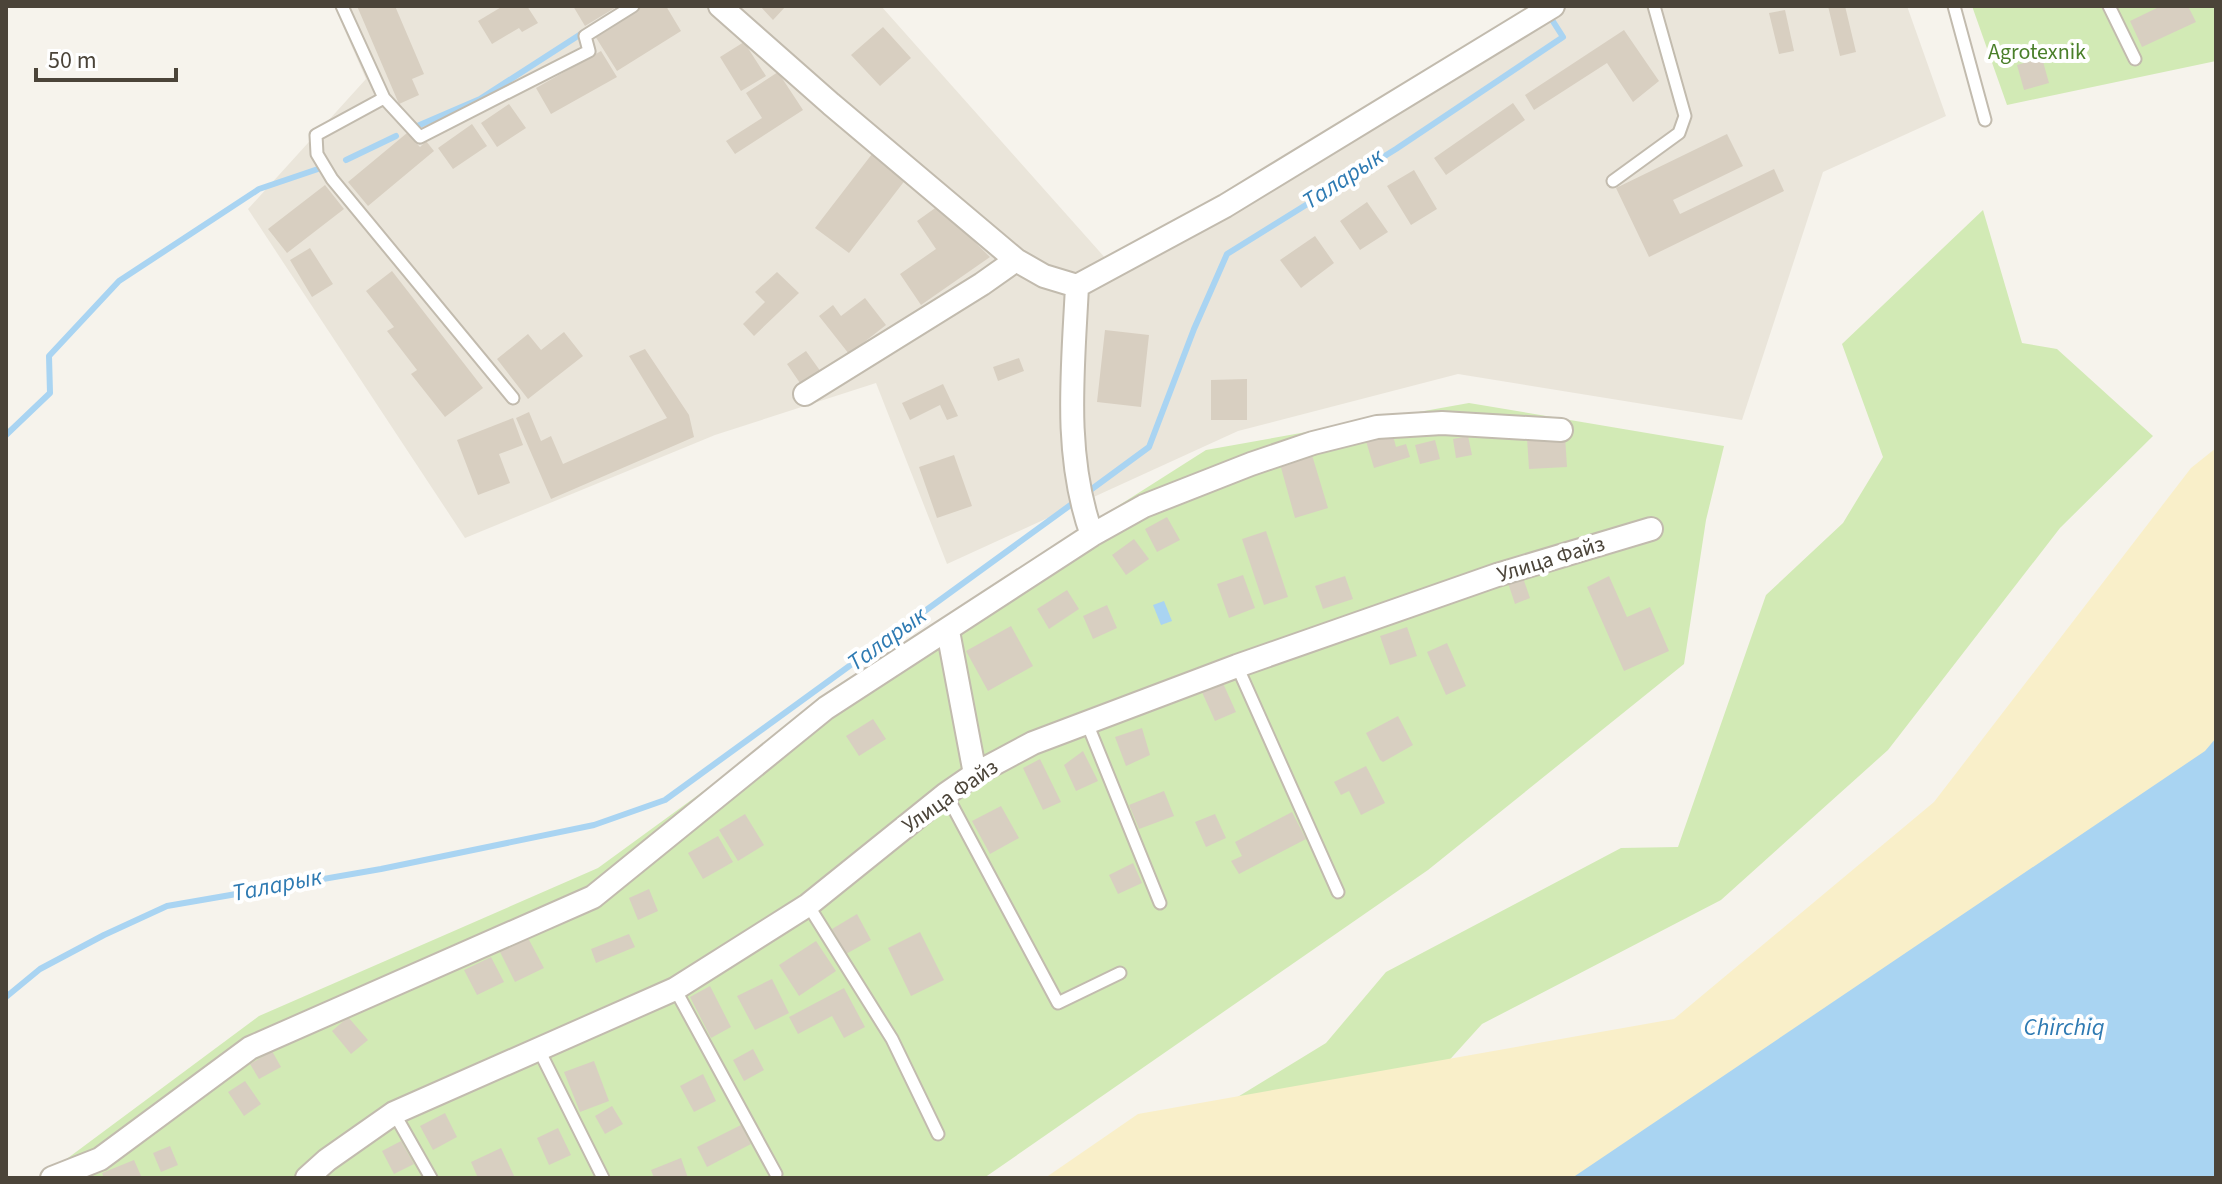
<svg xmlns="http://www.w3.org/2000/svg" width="2222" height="1184" font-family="'Source Sans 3',sans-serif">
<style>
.residential{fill:#eae5da}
.green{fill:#d2eab5}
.sand{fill:#f9efc9}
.water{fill:#a9d4f2}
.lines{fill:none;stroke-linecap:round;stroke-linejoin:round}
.stream{stroke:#a9d4f2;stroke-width:6}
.building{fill:#d8cfc1}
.service-casing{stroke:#c2bbae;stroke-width:15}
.minor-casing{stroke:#c2bbae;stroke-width:26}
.service{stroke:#fff;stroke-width:11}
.minor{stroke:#fff;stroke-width:22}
.labels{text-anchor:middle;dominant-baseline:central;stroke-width:8;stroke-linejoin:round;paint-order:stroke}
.park-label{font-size:22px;fill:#4a7f2a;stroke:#fff}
.street-label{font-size:22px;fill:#4b4439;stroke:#fff}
.water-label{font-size:24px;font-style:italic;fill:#2e7ab2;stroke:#fff}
</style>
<rect width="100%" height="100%" fill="#f6f3ec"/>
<path class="residential" d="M334,6H881L1107,260L1541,6H1907L1946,116L1823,172L1742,420L1458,374L1238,431L947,564L876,383L715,435L465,538L248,209L366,79Z"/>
<path class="green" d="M1972,6H2216V61L2007,105Z
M1983,210L2022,343L2057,349L2153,436L2060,528L1888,750L1721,900L1482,1024L1444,1066L1105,1178L1326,1043L1386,972L1621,848L1678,847L1766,595L1843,523L1883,457L1842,344Z
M1469,403L1724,446L1706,520L1684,664L1428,870L984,1178H41L259,1016L598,868L934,623L1206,450Z"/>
<path class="sand" d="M2216,448V1178H1045L1138,1114L1674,1019L1934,802L2191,468Z"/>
<path class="water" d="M1164,601L1172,621L1161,625L1153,605Z
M2216,738V1178H1572L2205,751Z"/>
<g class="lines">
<path class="stream" d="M415,127L480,99L584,32
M346,160L396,136
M6,435L50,393L49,356L119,281L259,189L318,169
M1085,494L1149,447L1194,329L1227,254L1396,149L1563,37L1547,12
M6,997L40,969L104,935L167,906L381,869L594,825L665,800L1076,501"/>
</g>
<path class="building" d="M357,6H395L424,74L412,79L419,95L399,104Z
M503,6H527L538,23L522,32L519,28L492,44L478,21Z
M573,6H618L585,26Z
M643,6H666L681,31L617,71L595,36Z
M760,6H786L773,20Z
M1828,6H1845L1856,52L1840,56Z
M2161,6H2188L2196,22L2142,47L2130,21Z
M1785,10L1794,51L1779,54L1769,13Z
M883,27L911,58L880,86L851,55Z
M1624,30L1659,81L1633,102L1607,63L1534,110L1525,95Z
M744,42L766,76L741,91L720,57Z
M601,51L617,77L551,114L536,88Z
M2042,58L2049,83L2024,90L2017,65Z
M778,72L803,110L735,154L726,141L762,118L746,93Z
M1513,103L1525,120L1446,175L1434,158Z
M509,104L526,128L497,147L481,123Z
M472,124L487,146L453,169L438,148Z
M407,133L420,147L426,141L434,151L368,206L348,182Z
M1727,134L1743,166L1673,200L1680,214L1774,169L1784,191L1649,257L1616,188Z
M872,154L906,179L849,253L815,228Z
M1414,170L1437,209L1411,225L1387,186Z
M325,185L344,209L287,253L268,229Z
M1367,202L1388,232L1360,250L1340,221Z
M938,206L990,257L921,305L900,274L936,249L917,221Z
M1315,236L1334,263L1301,288L1280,260Z
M310,248L333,284L312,297L290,260Z
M392,271L483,388L445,417L411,374L417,370L387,331L394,327L366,291Z
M777,272L799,293L754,336L743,324L765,302L755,292Z
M865,298L886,325L849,354L819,316L833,305L841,316Z
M1105,330L1149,335L1141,407L1097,402Z
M564,332L583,356L528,399L497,359L528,334L541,350Z
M645,349L689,415L694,437L551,499L516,418L529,412L541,441L551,436L563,464L667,418L629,356Z
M806,351L821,372L802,386L787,364Z
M1019,358L1024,371L998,381L993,367Z
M1247,379V420H1211V380Z
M943,384L958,416L947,420L940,405L910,420L902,403Z
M513,418L523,445L499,454L510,483L478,495L457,440Z
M1392,432L1396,447L1406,444L1410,457L1374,468L1366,441Z
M1468,436L1472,455L1456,458L1453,439Z
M1565,436L1567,467L1529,469L1527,438Z
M1435,440L1440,459L1420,464L1415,445Z
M954,455L972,506L937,518L919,467Z
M1312,455L1328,508L1295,518L1280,464Z
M1167,517L1180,540L1157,552L1145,529Z
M1266,531L1288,597L1264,605L1242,539Z
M1134,539L1149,559L1126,575L1112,555Z
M1243,575L1255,608L1229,618L1217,584Z
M1345,576L1353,599L1323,609L1315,586Z
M1609,576L1627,617L1650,607L1669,651L1624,671L1587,587Z
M1523,578L1530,598L1515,604L1508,583Z
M1067,590L1079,609L1049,629L1037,609Z
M1107,605L1117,628L1093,639L1083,616Z
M1011,626L1033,666L988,691L966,651Z
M1407,627L1417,656L1390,665L1380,636Z
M1447,643L1466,686L1446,695L1427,652Z
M1222,681L1236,712L1215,721L1201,690Z
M1398,716L1413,745L1383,762L1380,760L1366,733Z
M873,719L886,739L859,756L846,736Z
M1142,728L1150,755L1126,766L1115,737Z
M1083,751L1098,781L1076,791L1064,765Z
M1040,759L1061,802L1043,810L1023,768Z
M1366,766L1385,803L1361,815L1349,791L1341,795L1334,782Z
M1164,791L1174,816L1139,829L1129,805Z
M1001,806L1019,838L990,854L972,821Z
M1292,812L1306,839L1239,874L1231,861L1242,856L1235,842Z
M745,814L764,845L738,861L719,830Z
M1215,814L1226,838L1206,847L1195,822Z
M718,836L733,862L703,879L688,853Z
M1133,863L1142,883L1118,894L1109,875Z
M649,889L658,911L638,920L629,898Z
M857,914L871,940L846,954L832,929Z
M920,932L944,980L911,996L888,948Z
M629,934L635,947L596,963L591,949Z
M528,938L544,968L515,982L500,952Z
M816,941L836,971L799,996L779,965Z
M491,957L504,982L477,995L464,970Z
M772,979L789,1013L755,1030L737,996Z
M710,986L731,1027L711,1038L690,997Z
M844,988L865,1027L844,1038L832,1016L798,1034L789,1017Z
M348,1017L368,1040L351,1054L332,1031Z
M753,1049L764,1070L744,1081L733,1060Z
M272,1051L281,1067L259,1079L250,1064Z
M594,1061L609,1101L580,1112L564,1072Z
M703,1074L716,1101L694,1112L680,1086Z
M245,1081L261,1104L244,1116L228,1092Z
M612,1106L623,1124L605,1134L595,1116Z
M445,1113L457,1137L433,1150L420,1126Z
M741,1125L751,1144L707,1167L697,1147Z
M558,1128L571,1155L549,1165L537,1138Z
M401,1141L414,1164L394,1174L382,1151Z
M170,1146L178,1165L161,1172L153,1153Z
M501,1148L515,1178H478L471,1162Z
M681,1158L688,1178H654L651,1170Z
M134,1160L142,1178H104L102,1173Z"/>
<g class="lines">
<defs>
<path id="service" d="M342,6L384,98L316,135L317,154L332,179L513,398
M1954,6L1985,120
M2109,6L2135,59
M384,98L420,137L589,51L585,36L633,6
M1613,181L1679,133L1685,116L1654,6
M1237,666L1338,892
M1087,723L1160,903
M946,794L1058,1003L1120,973
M808,905L892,1039L938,1134
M675,989L776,1174
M538,1048L603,1178
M394,1113L431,1178"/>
<path id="minor" d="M720,6L831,104L1016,260L1044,276L1077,286
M805,394L982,284L1016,260
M1092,535C1063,455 1073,369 1077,286L1225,206L1553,6
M948,631L975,774
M52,1178L100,1159L250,1048L593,897L826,708L1092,535L1144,506L1251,464L1313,443L1377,427L1442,423L1561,430
M307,1178L327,1160L394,1113L675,989L808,905L946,794L975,774L1033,743L1237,666L1497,575L1651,529"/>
</defs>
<use href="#service" class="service-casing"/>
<use href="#minor" class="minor-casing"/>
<use href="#service" class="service"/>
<use href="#minor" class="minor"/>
</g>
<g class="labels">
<g class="park-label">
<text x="2037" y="52">Agrotexnik</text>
</g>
<g class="street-label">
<text transform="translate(1551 559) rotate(-17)">Улица Файз</text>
<text transform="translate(950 796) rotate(-35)">Улица Файз</text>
</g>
<g class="water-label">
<text transform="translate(1343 179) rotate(-33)">Таларык</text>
<text transform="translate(887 639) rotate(-36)">Таларык</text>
<text transform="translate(277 885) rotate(-11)">Таларык</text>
<text x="2064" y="1027">Chirchiq</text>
</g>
</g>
<rect width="2222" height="1184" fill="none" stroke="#4b4439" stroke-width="16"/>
<path d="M36 68v12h140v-12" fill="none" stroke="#4b4439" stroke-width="4"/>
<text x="48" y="68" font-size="24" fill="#4b4439" stroke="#ffffff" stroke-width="6" paint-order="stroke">50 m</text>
</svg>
